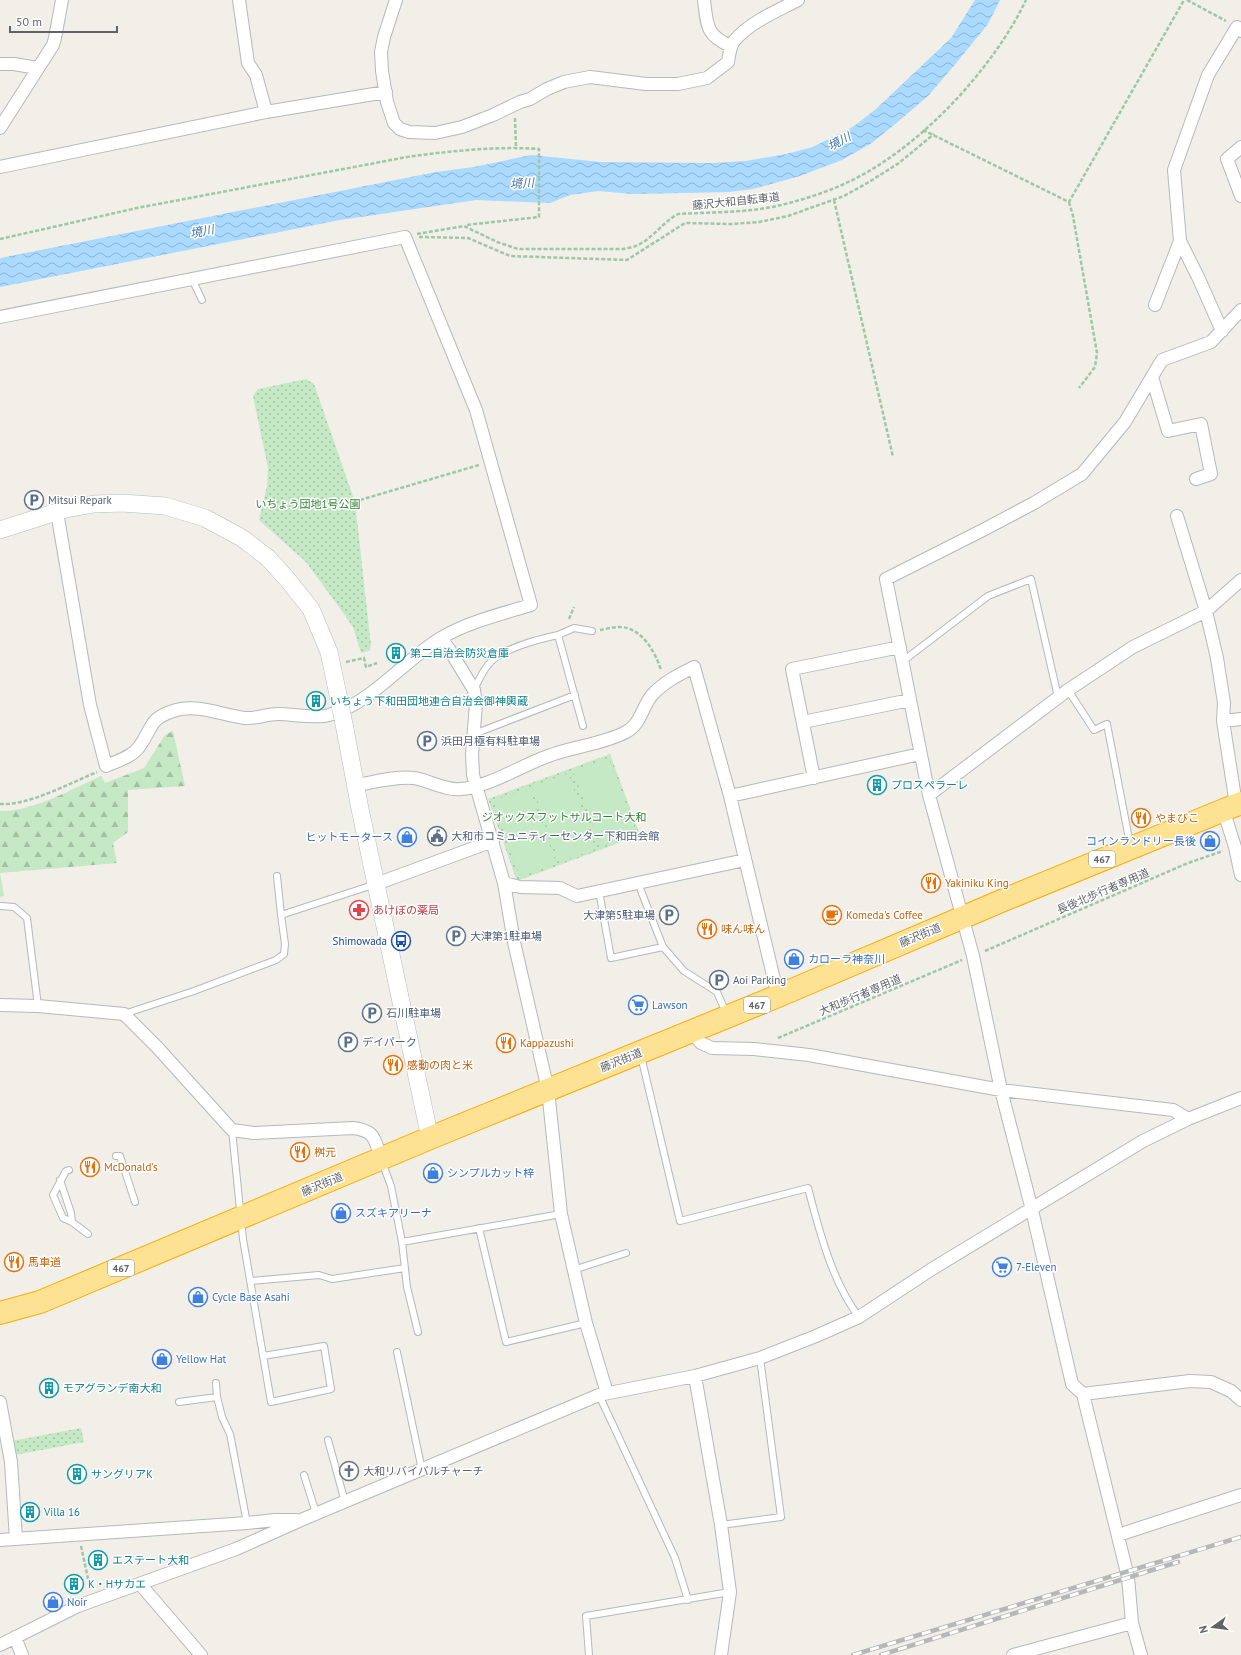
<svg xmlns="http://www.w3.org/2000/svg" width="1241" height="1655" font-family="'PT Sans','Noto Sans JP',sans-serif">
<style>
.forest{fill:url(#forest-firs)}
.park{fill:url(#park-dots)}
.garden{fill:#c5e8c5}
.water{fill:url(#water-waves)}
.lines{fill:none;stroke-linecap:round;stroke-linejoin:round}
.lane-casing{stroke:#b5b8bc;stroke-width:8}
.street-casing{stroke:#b5b8bc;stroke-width:14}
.secondary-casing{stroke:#b6babf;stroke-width:18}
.highway-casing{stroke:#f9ab00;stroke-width:24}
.path{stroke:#9cc7a9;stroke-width:2.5;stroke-dasharray:4 2;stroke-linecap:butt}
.lane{stroke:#fff;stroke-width:6}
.street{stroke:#fff;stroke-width:12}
.secondary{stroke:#fff;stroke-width:17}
.highway{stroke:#fde293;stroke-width:22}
.rail-casing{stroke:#b6b7b8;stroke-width:4.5}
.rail{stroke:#fff;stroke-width:3;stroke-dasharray:9;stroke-linecap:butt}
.secondary-bridge-casing{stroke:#b6babf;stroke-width:18;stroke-linecap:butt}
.secondary-bridge{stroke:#fff;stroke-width:17}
.labels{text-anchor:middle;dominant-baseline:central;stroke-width:3;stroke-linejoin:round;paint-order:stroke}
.shield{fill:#fff;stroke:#8f9295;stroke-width:1}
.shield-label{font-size:10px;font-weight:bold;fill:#5f6368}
.street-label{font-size:11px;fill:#5f6368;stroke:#fff}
.service-label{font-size:11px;fill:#4e5e75;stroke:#fff;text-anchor:start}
.park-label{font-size:11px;fill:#348238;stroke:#fff}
.culture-label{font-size:11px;fill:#0d838f;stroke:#fff;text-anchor:start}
.food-label{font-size:11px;fill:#c56008;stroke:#fff;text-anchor:start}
.shop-label{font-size:11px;fill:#366cbe;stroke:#fff;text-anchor:start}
.health-label{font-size:11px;fill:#be3a42;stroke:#fff;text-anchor:start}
.transit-label{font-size:11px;fill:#164399;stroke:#fff;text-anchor:end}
.worship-label{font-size:11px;fill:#5b616d;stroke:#fff;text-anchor:start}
.water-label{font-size:12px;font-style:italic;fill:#4174aa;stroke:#fff}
</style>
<defs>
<pattern id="forest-firs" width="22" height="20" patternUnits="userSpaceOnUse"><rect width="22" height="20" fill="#c5e8c5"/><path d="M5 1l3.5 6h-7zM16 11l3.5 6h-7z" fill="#a3c0a4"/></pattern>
<pattern id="park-dots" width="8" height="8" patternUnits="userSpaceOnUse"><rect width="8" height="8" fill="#c5e8c5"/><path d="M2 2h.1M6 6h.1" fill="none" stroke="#a3c0a4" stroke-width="1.8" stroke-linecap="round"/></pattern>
<pattern id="water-waves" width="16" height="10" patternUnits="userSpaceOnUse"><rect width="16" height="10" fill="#aadaff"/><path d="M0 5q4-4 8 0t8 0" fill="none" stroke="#8eb4d2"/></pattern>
</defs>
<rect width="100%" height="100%" fill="#f1efe8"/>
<path class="forest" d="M173,731L185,786L128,790V832L113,843L117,863L0,873L4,896L0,897V811C32,812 72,789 101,776L105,783L144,768L165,735Z"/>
<path class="park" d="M306,379L314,384L355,502L371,646L369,651L361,653L353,627L339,607L306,562L259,520L267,486L268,468L253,396L258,389Z
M610,754L640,835L517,881L488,799Z
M81,1428L84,1442L15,1455L12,1441Z"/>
<path class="garden" d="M609,758L637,834L601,847L573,771Z
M568,773L596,849L560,862L532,786Z
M529,788L556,863L520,877L493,801Z"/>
<path class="water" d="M975,0H1000L988,24L953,67L928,96L900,120L872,143L842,160L800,176L753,189L729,192L633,194L598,191L570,195L550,203L476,200L340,220L0,287V258L436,172L474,167L531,155L601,162L712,163L746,161L786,154L813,147L854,126L876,109L951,38Z"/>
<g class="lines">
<defs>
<path id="lane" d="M192,279L202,300
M558,635L574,628L592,631
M903,661L988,596L1031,579L1058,697
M474,690C478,682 482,672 488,665C500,649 539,639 558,635L583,726
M1068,690L1094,730L1107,724L1130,844
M474,734L575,695
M277,876L281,915
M638,883L663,947L684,971L717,992L726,1013
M599,891L611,958L663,947
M0,906L14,907L27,918L38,1006
M124,1014L194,991L276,960L284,954L285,944L281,915L376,884
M641,1056L680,1221L808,1188C819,1230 832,1282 859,1317
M232,1130L243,1239L271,1402L331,1389L324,1346L263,1356
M116,1156H120L135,1202
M382,1162L391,1186L402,1242L407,1287L418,1332
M69,1170L66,1171L53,1195L63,1218L72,1222
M60,1180L71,1213L72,1222L88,1234
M479,1228L506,1342L586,1323
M402,1242L561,1214
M573,1270L626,1253
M250,1281L319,1275L332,1279L405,1268
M397,1352L422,1470
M216,1383L217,1397L222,1417L230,1434L247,1523
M599,1395L675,1558L688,1600
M179,1402L217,1397
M328,1440L345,1502
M304,1475L316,1513
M721,1525L781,1517L760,1358
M589,1655L586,1616L730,1592"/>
<path id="street" d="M239,0L248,63L256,75L266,112
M396,0L384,37L381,52L382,71L387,102L394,123L400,129L409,132L435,133L462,127L493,115L520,102L530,99L547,89L564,82L590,77L646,84H678L707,78L728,62C729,55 730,47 734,41C750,22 777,11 798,0
M704,0C707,25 706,36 731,46
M0,64H14L37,68
M0,128L53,45L55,38L62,0
M1241,147L1227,159L1241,196
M0,167L266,112L386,92
M1155,305L1180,241
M0,317L405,237L476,410L531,605C501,614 468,622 441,638C403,661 372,703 329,715C313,719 294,714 278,714C267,714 255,719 245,718C222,715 198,704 176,710C147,719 154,727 139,747C132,757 117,761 106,766L90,705L57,512
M1222,331L1199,279L1180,241L1174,170L1208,75L1237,27L1241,31
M1152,377L1168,431L1201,424L1211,474L1196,479
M1177,516L1206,611L1217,658L1224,703L1223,721L1236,804
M441,638L449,649L474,690L476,704L472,754L473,775L504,883L514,942L548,1090L561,1214L586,1323L607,1393
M1223,721L1241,719
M803,722L910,700
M814,778L792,669L900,647
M357,785C375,782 395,776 414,778C428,780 446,791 461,789C489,787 524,764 551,755C576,746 603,744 626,732C641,724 642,707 652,695C664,682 678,675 694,667L730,796L778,996
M929,795L1068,690L1133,647L1206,611L1241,580
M730,796L920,754
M1223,809L1235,847L1241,875
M504,883L520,887L560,888L577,896L745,860
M376,884L493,841
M0,1005L38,1006L124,1014L157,1047L232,1130L254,1133L353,1128C376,1131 374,1139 381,1158
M691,1032L701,1043L712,1048L754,1049L809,1055L1001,1090L1173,1110L1188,1119
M695,1376L721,1525L730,1592L721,1655
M1083,1394L1190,1381L1211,1382L1231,1391L1241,1400
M0,1402L11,1462L16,1539
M1118,1535L1241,1495
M0,1540L247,1523L275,1520H296
M140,1584L201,1655
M15,1637L22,1655
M0,1645L78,1606L236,1549L301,1520L599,1395L695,1376L760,1358L816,1336L859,1317L932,1269L1143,1141L1188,1119L1241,1098
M1013,1655L1132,1623
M1141,1655L1132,1623L1128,1577L1083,1394L1072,1384L1032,1210L1001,1090L973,956L929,795L886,579L983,530L1034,503L1082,474L1125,422L1162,360L1211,342L1241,310"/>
<path id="secondary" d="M0,530L66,509L94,504L122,503L165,506L205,518L242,538L268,558L287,579L311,609L329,652L336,685
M345,729L360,809L430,1138"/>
<path id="highway" d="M0,1313L40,1302L430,1138L778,996L1006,899L1241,803"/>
</defs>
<use href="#lane" class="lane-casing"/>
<use href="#street" class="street-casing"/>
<use href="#secondary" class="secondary-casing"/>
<use href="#highway" class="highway-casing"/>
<path class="path" d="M1187,0L1226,21
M515,118L516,147
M923,130L1069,202L1184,0
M834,200L893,457
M1069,202L1073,216L1097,353L1095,367L1079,388
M417,234L464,226L497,242L518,249H623C628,248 634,247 638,245C654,237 663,222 678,214C712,212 748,213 781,205C802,200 824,193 844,184C916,152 992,71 1026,0
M419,237L468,238L510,256L627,260L685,223L732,224L759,222L788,216L844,196L869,182L899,163L934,134
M0,239L137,208L407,157C451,151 495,146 539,149V217L466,225
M360,500L479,465
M569,619L574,607
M600,630C606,629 613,627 619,627C642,627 655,652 661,670
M346,662L364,658L366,667L377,663
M0,804C28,806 70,783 97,772
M985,951L1188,863L1223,851
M778,1038L962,960
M81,1546L90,1588"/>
<use href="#lane" class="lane"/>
<use href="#street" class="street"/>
<use href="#secondary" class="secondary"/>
<use href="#highway" class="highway"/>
<defs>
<path id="rail" d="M853,1655L1241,1537
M881,1655L1178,1562"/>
</defs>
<use href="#rail" class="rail-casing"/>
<use href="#rail" class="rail"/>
<defs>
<path id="secondary-bridge" d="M336,685L345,729"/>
</defs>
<use href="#secondary-bridge" class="secondary-bridge-casing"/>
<use href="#secondary-bridge" class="secondary-bridge"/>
</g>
<defs>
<symbol id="parking-ring" viewBox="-11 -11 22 22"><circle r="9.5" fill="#fff" stroke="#5c6f8a" stroke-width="1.5"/><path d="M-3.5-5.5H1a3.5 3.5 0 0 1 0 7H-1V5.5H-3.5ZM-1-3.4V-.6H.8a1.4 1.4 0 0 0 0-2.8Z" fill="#5c6f8a"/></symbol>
<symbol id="building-ring" viewBox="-11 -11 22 22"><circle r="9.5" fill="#fff" stroke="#0f9aa8" stroke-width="1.5"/><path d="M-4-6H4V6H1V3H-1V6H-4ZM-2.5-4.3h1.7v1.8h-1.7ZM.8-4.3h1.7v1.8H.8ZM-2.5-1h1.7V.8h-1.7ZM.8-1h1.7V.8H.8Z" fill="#0f9aa8"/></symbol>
<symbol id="restaurant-ring" viewBox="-11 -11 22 22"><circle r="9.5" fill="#fff" stroke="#e8710a" stroke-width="1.5"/><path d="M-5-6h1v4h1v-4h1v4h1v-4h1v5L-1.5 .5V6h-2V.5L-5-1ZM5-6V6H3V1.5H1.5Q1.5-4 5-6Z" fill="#e8710a"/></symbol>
<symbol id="civic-ring" viewBox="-11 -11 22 22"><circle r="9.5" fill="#fff" stroke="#5c6f8a" stroke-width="1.5"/><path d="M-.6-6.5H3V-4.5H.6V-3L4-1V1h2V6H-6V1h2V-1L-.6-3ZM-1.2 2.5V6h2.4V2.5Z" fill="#5c6f8a"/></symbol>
<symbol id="shop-ring" viewBox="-11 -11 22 22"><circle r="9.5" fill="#fff" stroke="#3f7fe0" stroke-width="1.5"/><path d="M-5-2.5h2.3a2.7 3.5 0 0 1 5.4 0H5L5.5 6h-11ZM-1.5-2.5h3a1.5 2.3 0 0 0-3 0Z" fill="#3f7fe0"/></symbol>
<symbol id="pharmacy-ring" viewBox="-11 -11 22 22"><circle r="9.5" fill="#fff" stroke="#e0444e" stroke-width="1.5"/><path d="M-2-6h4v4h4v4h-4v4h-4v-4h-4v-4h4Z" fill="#e0444e"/></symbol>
<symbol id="cafe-ring" viewBox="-11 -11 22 22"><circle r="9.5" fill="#fff" stroke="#e8710a" stroke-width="1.5"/><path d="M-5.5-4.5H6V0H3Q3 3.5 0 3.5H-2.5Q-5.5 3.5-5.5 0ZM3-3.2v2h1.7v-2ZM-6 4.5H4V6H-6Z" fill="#e8710a"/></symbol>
<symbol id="bus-ring" viewBox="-11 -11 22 22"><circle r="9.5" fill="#fff" stroke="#1a4fb4" stroke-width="1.5"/><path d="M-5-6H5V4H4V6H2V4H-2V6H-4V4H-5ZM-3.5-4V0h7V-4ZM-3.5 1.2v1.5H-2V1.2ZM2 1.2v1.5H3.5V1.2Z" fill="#1a4fb4"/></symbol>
<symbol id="supermarket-ring" viewBox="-11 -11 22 22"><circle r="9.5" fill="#fff" stroke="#3f7fe0" stroke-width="1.5"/><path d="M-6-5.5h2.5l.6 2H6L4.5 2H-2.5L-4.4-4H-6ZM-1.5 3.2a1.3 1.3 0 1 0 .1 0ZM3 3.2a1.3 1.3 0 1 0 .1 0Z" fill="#3f7fe0"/></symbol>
<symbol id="church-ring" viewBox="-11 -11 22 22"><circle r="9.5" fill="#fff" stroke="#6b7280" stroke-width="1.5"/><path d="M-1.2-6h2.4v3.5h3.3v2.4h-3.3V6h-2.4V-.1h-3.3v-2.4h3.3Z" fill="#6b7280"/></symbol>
</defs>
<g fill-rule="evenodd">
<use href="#parking-ring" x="23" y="489" width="22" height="22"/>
<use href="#building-ring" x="385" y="642" width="22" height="22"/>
<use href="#building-ring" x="305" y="690" width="22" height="22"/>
<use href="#parking-ring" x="416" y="730" width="22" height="22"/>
<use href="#building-ring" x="866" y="774" width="22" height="22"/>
<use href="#restaurant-ring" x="1130" y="807" width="22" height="22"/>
<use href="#civic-ring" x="426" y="825" width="22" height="22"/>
<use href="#shop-ring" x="396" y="826" width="22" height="22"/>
<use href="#shop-ring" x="1199" y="830" width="22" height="22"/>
<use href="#restaurant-ring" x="920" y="872" width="22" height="22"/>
<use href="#pharmacy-ring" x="348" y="899" width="22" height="22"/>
<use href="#parking-ring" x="658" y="904" width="22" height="22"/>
<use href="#cafe-ring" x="821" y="904" width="22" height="22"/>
<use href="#restaurant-ring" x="696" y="918" width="22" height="22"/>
<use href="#parking-ring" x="445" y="925" width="22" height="22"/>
<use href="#bus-ring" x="390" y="930" width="22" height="22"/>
<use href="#shop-ring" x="783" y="948" width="22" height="22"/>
<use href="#parking-ring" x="708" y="969" width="22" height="22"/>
<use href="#supermarket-ring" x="627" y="994" width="22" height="22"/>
<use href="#parking-ring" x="361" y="1002" width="22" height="22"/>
<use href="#parking-ring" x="337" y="1031" width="22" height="22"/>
<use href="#restaurant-ring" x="495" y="1032" width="22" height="22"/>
<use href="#restaurant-ring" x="382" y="1054" width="22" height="22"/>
<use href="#restaurant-ring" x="289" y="1141" width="22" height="22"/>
<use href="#restaurant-ring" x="79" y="1156" width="22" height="22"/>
<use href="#shop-ring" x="422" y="1162" width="22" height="22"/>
<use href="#shop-ring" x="330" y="1202" width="22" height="22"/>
<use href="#restaurant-ring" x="3" y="1251" width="22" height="22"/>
<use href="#supermarket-ring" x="991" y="1256" width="22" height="22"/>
<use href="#shop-ring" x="187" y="1286" width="22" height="22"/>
<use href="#shop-ring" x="151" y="1348" width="22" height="22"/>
<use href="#building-ring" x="38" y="1377" width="22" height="22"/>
<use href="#church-ring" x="338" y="1460" width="22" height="22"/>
<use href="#building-ring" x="66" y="1463" width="22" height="22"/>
<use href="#building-ring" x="19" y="1501" width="22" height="22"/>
<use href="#building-ring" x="87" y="1549" width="22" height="22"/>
<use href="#building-ring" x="63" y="1573" width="22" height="22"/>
<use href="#shop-ring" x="42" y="1591" width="22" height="22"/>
</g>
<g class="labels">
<g class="shield">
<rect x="1089" y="851" width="26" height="16" rx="3"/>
<rect x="744" y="997" width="26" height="16" rx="3"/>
<rect x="108" y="1260" width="26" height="16" rx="3"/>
</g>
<g class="shield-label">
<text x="1102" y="859">467</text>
<text x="757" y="1005">467</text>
<text x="121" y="1268">467</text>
</g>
<g class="street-label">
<text transform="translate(736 201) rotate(-6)">藤沢大和自転車道</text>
<text transform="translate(1103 891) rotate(-23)">長後北歩行者専用道</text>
<text transform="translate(920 935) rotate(-23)">藤沢街道</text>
<text transform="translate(860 995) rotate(-23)">大和歩行者専用道</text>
<text transform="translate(621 1060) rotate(-22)">藤沢街道</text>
<text transform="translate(322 1184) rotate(-23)">藤沢街道</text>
</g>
<g class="service-label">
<text x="48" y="500">Mitsui Repark</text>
<text x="441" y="741">浜田月極有料駐車場</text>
<text x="451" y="836">大和市コミュニティーセンター下和田会館</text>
<text x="655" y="915" text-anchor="end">大津第5駐車場</text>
<text x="470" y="936">大津第1駐車場</text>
<text x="733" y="980">Aoi Parking</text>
<text x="386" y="1013">石川駐車場</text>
<text x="362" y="1042">デイパーク</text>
</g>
<g class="park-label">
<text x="308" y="504">いちょう団地1号公園</text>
<text x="564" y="817">ジオックスフットサルコート大和</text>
</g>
<g class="culture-label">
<text x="410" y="653">第二自治会防災倉庫</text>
<text x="330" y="701">いちょう下和田団地連合自治会御神輿蔵</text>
<text x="891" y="785">プロスぺラーレ</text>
<text x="63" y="1388">モアグランデ南大和</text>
<text x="91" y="1474">サングリアK</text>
<text x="44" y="1512">Villa 16</text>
<text x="112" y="1560">エステート大和</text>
<text x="88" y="1584">K・Hサカエ</text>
</g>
<g class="food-label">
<text x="1155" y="818">やまびこ</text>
<text x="945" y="883">Yakiniku King</text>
<text x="846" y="915">Komeda's Coffee</text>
<text x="721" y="929">味ん味ん</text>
<text x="520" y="1043">Kappazushi</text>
<text x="407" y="1065">感動の肉と米</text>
<text x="314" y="1152">桝元</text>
<text x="104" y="1167">McDonald's</text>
<text x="28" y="1262">馬車道</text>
</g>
<g class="shop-label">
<text x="393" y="837" text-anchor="end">ヒットモータース</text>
<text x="1196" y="841" text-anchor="end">コインランドリー長後</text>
<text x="808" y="959">カローラ神奈川</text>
<text x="652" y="1005">Lawson</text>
<text x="447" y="1173">シンプルカット梓</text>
<text x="355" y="1213">スズキアリーナ</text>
<text x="1016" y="1267">7-Eleven</text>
<text x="212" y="1297">Cycle Base Asahi</text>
<text x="176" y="1359">Yellow Hat</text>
<text x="67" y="1602">Noir</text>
</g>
<g class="health-label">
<text x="373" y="910">あけぼの薬局</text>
</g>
<g class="transit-label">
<text x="387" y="941">Shimowada</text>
</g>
<g class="worship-label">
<text x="363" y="1471">大和リバイバルチャーチ</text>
</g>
<g class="water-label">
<text transform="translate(839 141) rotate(-29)">境川</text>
<text transform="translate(522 183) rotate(-4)">境川</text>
<text transform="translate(202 231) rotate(-11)">境川</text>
</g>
</g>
<g transform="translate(1213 1627) rotate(256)" stroke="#ffffff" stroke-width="3" paint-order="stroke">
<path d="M0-3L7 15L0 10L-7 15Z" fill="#5f6368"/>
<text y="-6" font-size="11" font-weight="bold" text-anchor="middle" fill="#5f6368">N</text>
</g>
<path d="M10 26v6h107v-6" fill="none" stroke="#5f6368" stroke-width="2"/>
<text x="16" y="26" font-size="12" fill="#5f6368" stroke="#ffffff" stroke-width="3" paint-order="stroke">50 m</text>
</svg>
